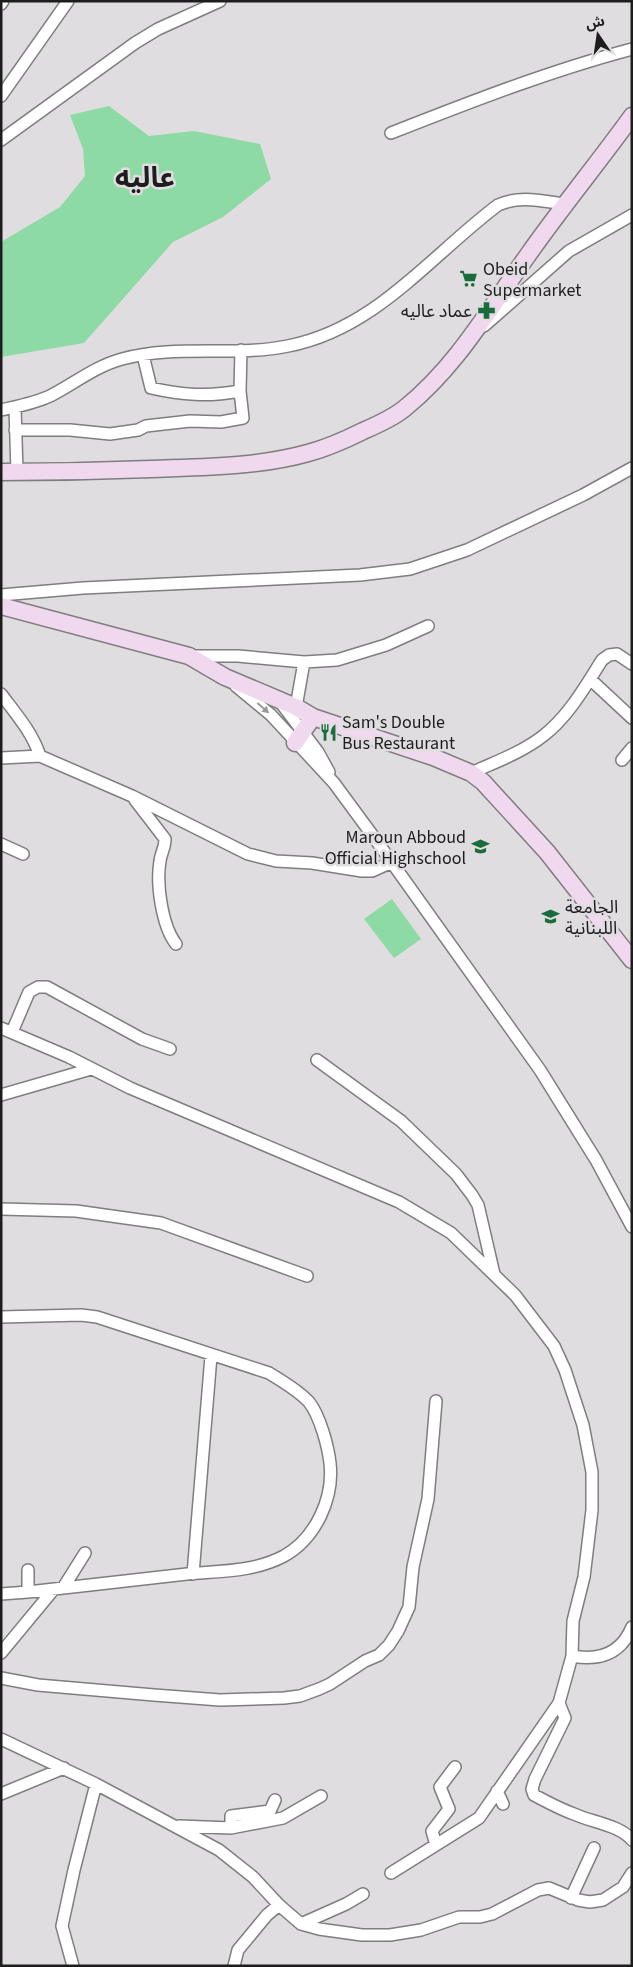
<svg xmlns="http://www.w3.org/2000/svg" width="633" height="1967" font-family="'Source Sans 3','Noto Sans Arabic',sans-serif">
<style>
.green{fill:#8ddaa5}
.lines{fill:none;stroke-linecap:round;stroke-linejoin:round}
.street-casing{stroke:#7f7d7f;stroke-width:14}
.secondary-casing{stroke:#7f7d7f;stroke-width:19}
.street{stroke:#fff;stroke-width:11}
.secondary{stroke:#f0d8ef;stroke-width:16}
.oneway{fill:#9a999a}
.labels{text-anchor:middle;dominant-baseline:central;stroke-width:5;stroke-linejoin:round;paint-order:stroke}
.poi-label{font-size:18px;fill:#1e1d1e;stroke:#e0dde0;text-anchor:start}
.town-label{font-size:28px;font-weight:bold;fill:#1e1d1e;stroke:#e0dde0}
</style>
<rect width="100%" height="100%" fill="#e0dde0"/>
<path class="green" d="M109,106L149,136L194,131L260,144L271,179L223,217L173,242L84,343L1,357V242L60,207L85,176L83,149L70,115Z
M392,899L421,939L394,958L364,919Z"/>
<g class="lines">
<defs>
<path id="street" d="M1,4L3,1
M1,96L68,1
M391,133C470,102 549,71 632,49
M1,140L135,43L158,29L220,1
M484,326L569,251L632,215
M143,355L151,388C182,395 208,397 240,391L241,350
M15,407L17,472
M1,410C19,406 36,403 52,395C75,383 96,366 122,359C176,344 234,357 288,346C376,329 430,256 498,205C520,195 542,201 564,204
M15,430H70L110,434L138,430L146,426L190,421L221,422L243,418L240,391
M1,595L83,588L360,575L410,569L467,550L583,495L632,468
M191,656H238L304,662L337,660L386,645L428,626
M590,679L632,718
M236,686L271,715L334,783L373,836L540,1070L596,1160L632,1227
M1,694C16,714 32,732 40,756
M281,703L318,752L329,772
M296,707L304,662
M1,758L40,756L132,796L248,854L276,861L312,863L362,871H372L392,862
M622,760L632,748
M471,773C495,762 521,753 543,736C568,717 585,687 602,660L609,655L617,654L632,664
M135,800L165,839C165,848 161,853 160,861C156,884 162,926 176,944
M1,844L23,854
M1,1028L69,1057L130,1088L399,1202L451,1233L515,1295L554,1346L565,1370L583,1425L592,1472V1510L584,1577L573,1621L572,1656C599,1661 621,1654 632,1627
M12,1032L29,992L38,987H47L142,1039L170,1049
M317,1060L401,1121L456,1174L472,1195L478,1205L494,1274
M1,1095L91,1069
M1,1209L76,1211L161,1223L307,1276
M1,1317L81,1315L97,1317L269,1373C282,1381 298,1390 309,1402C320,1416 328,1446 330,1463C334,1498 316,1538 284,1556C254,1572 220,1571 187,1574C134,1580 81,1586 28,1592L1,1594
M28,1570V1592
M193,1574L211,1356
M63,1588L85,1553
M1,1653L54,1589
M1,1678L38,1685L154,1695L220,1700L284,1698L300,1696L319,1689L330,1684L365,1661L379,1655L389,1645L398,1631L409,1607L413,1567L428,1499L436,1401
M559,1703L565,1718L535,1779L532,1789L534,1795C547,1802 560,1809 574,1814C591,1822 620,1825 632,1840
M1,1739L96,1784L219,1850L253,1877L279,1905L267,1915L238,1950L234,1966
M497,1791L503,1804
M1,1794L64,1768
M179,1826L231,1828L283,1818L321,1796
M231,1828V1816L270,1811L275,1800
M436,1845L432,1831L449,1809L440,1787L455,1767
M391,1873L479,1818L559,1703L572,1656
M571,1898L594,1848
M279,1905L301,1924L319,1929L362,1935H390L421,1930L459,1917H480L492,1914L538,1890L549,1888L578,1900L590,1902L603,1900L623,1887L632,1873
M301,1924L346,1904L363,1894
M73,1966L62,1926L74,1870L96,1784"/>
<path id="secondary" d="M1,472C51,472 101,471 151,469C203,467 258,467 308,453C327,448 345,440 363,431C377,425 393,418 405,408C457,366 489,309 528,255C561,208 598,163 632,116
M1,606L189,656L225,677L296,707L313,717L433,757L471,773L483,782L547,852L632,960
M295,743L313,717"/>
</defs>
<use href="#street" class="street-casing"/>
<use href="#secondary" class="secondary-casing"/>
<use href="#street" class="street"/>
<use href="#secondary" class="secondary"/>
</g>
<defs><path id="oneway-solid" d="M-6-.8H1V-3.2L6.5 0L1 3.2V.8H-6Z" transform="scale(1.25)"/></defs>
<use class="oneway" href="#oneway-solid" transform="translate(263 708) rotate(41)"/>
<defs>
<symbol id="supermarket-bare" viewBox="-9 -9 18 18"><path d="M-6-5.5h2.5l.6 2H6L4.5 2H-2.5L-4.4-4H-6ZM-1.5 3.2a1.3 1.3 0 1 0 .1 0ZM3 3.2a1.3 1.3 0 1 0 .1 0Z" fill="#1b6c3d" stroke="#e0dde0" stroke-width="2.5" paint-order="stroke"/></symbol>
<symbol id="pharmacy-bare" viewBox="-9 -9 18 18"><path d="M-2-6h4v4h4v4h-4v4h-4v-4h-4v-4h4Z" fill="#1b6c3d" stroke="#e0dde0" stroke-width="2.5" paint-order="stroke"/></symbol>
<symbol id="restaurant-bare" viewBox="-9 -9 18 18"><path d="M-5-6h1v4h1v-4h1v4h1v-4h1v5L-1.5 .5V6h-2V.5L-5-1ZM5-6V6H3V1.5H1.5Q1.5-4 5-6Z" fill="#1b6c3d" stroke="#e0dde0" stroke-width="2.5" paint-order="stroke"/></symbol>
<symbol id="school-bare" viewBox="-9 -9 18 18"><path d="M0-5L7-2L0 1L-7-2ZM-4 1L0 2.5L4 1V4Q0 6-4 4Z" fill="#1b6c3d" stroke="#e0dde0" stroke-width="2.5" paint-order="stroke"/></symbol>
</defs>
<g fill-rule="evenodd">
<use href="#supermarket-bare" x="456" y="266" width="25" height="25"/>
<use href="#pharmacy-bare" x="474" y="298" width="25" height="25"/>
<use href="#restaurant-bare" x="316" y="720" width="25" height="25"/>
<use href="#school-bare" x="468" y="834" width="25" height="25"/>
<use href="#school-bare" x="538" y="904" width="25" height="25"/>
</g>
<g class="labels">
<g class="poi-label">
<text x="483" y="269">Obeid<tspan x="483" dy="21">Supermarket</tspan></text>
<text x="472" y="311" text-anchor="end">عماد عاليه</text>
<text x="342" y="722">Sam's Double<tspan x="342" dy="21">Bus Restaurant</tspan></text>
<text x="466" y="837" text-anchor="end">Maroun Abboud<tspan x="466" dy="21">Official Highschool</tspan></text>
<text x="565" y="907">الجامعة<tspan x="565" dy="21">اللبنانية</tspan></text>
</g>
<g class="town-label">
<text x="145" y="178">عاليه</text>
</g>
</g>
<rect width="633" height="1967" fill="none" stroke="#1e1d1e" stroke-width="5"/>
<g transform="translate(598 35) rotate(347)" stroke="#e0dde0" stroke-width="4" paint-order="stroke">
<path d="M0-4L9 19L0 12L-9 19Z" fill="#1e1d1e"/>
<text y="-8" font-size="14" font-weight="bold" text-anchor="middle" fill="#1e1d1e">ش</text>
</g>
</svg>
